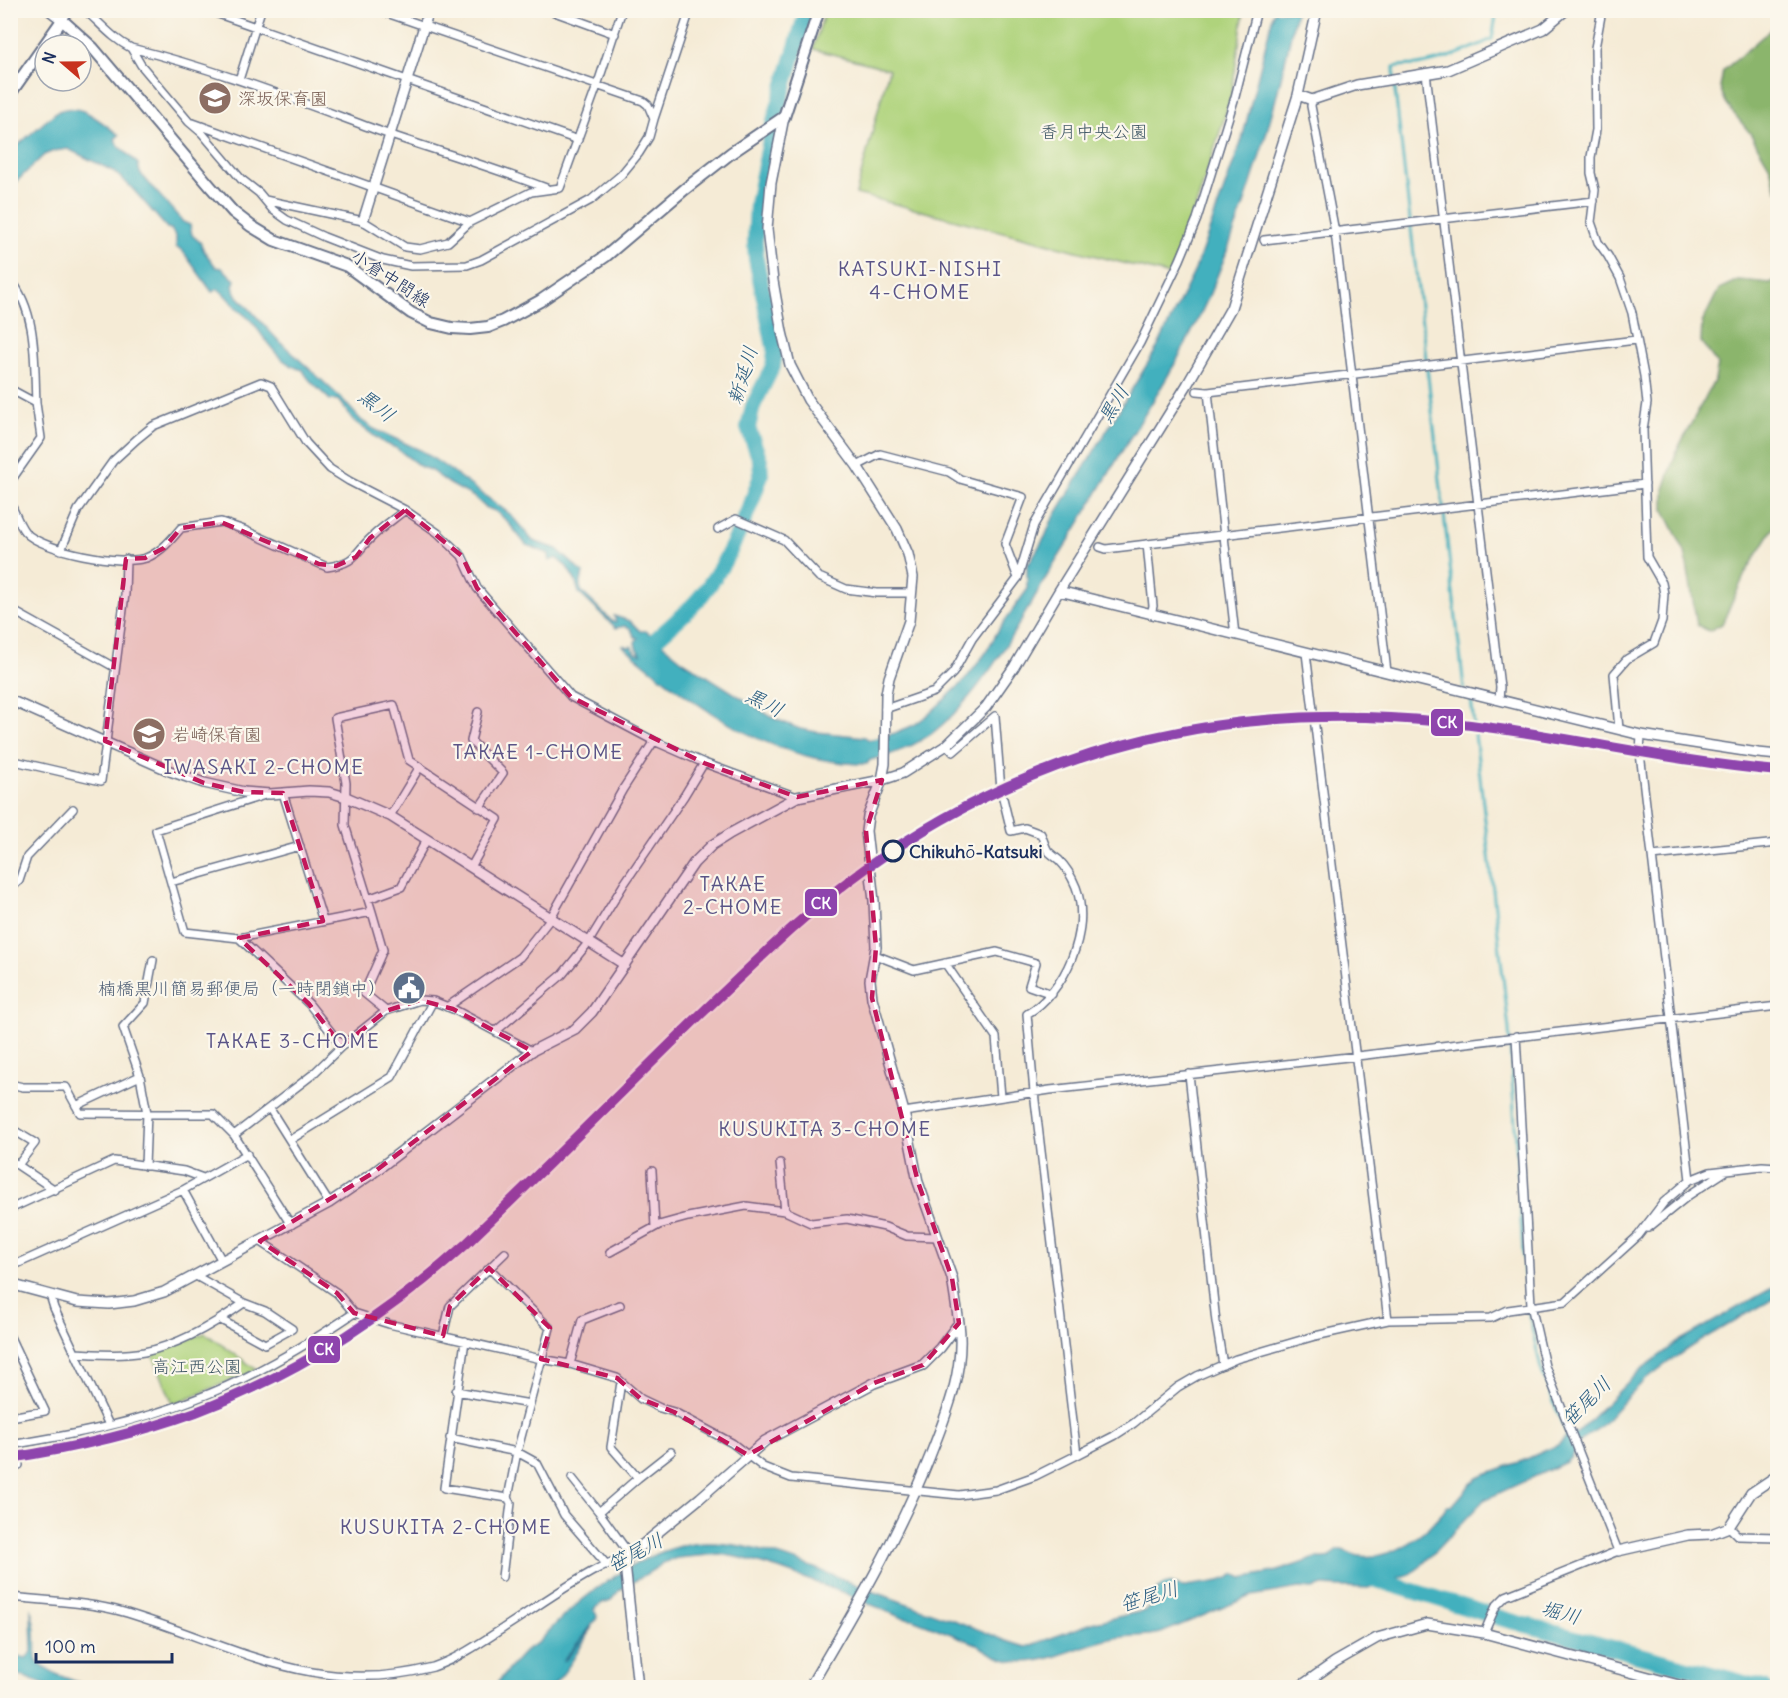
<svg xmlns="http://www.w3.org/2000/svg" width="1788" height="1698" font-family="Delius,'Klee One',sans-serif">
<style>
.green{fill:#afd37c;stroke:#65816d;stroke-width:1.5}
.forest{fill:#8bb56c;stroke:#537265;stroke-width:1.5}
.water{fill:#42b0be;stroke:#2e708e;stroke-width:1.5}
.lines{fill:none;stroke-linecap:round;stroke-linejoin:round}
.stream{stroke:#42b0be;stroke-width:3}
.river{stroke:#42b0be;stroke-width:16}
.minor-casing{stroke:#677188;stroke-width:10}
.tertiary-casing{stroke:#677188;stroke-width:12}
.primary-casing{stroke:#677188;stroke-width:14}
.minor{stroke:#fff;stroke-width:7}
.tertiary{stroke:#fff;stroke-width:9}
.primary{stroke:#fff;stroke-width:10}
.rail-1-casing{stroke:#fbf7ec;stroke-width:15}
.rail-1{stroke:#8e44ad;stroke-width:10}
.marked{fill:#c2185b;fill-opacity:0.2;stroke:#c2185b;stroke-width:4.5;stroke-dasharray:12 8;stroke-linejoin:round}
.stop-dot{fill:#fbf7ec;stroke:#1b2f5e;stroke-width:3}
.labels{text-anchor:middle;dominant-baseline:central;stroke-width:4.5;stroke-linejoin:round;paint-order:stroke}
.education-label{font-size:18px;fill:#785e54;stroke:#fbf7ec;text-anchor:start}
.park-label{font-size:18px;fill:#405866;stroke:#fbf7ec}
.street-label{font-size:18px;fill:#1b2f5e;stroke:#fbf7ec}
.stop-label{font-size:18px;font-weight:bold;fill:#1b2f5e;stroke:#fbf7ec;text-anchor:start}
.service-label{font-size:18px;fill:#4e5e75;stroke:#fbf7ec;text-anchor:end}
.neighbourhood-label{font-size:20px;letter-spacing:1.5px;fill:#5a5487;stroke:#fbf7ec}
.water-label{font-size:20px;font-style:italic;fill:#295c80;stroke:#fbf7ec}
.line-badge{stroke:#fbf7ec;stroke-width:2}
.badge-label{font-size:16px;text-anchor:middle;font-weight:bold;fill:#fff}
</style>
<rect width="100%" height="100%" fill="#fbf7ec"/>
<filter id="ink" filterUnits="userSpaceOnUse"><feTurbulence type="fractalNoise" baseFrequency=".0167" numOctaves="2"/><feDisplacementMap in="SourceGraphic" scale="12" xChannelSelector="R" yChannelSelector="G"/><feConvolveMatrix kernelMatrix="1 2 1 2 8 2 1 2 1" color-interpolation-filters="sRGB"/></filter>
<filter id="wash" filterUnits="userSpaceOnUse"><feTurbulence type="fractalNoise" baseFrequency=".008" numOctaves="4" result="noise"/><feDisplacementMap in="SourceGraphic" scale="24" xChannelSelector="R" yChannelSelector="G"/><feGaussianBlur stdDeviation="1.35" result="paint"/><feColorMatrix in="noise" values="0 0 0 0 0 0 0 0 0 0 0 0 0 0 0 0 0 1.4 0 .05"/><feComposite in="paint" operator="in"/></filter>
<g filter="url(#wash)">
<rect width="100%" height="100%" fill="#f5ebd6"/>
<path class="green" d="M825,11H1244L1231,97L1194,212L1170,275L856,194L889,69L813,49Z
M205,1333L257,1370L173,1404L152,1353Z"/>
<path class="forest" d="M1777,24H1778L1777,191L1769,165L1750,133L1727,105L1720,88L1723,71Z
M1777,279V522L1745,574L1722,624L1709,631L1697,625L1685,552L1664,510V489L1677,450L1715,379L1718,365L1701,342L1702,323L1719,289L1738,280L1770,283Z"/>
<path class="water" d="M1274,11H1296C1278,102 1251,193 1216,279C1194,335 1162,387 1130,438C1104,481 1080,524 1053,566C1020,620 990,683 942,725C921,744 897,754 870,760L867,764C771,764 691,704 622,645L629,647L631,646L636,653L641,654L636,648L635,642L638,638L635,637L630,628L625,626L616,628L579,593L575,580L567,567L556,558L549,561V554L526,545L507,521L495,511L485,507L474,497L450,484L430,470L421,467L396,448L384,443L354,421L338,400H330C322,391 307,381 303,370C280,365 267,342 254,324C249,317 239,312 234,305C228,299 225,294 218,289L212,292L182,250L176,247V237L171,229L167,228L131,187L113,171L68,149L54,151L44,155L16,182L11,181V151L55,113C79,99 99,121 119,135L115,139L117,144L138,164L140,173L183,222L190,225L192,235L200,242L204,251L216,267L222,268L235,280L233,286L235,293L276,338L342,399L361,420L374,429L422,451L447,468L510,514L533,541L557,549L583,573L580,587L582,592L612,621L616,622L614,616L630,621L640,631H646L683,661L773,718L800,729L817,732L865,737L869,740L895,733L914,725L929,714L964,681L985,654L999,629L1027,590V562L1029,563L1045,537L1051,522L1157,348L1195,270L1242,139Z
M1777,1285V1297C1733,1322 1688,1345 1649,1377C1632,1391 1618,1407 1604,1423C1597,1431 1586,1435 1579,1443C1574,1450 1573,1457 1566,1462L1484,1500L1420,1567L1410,1574L1368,1588L1319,1586L1313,1589L1299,1588L1251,1596L1161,1633C1144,1637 1126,1635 1110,1639C1063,1649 1022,1682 977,1644L912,1619L900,1617L847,1594L779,1569L742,1558L720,1554L677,1558L662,1563L658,1567L620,1590L611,1600L602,1603L594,1610L597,1616L596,1620L563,1661H565L592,1627C580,1648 568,1671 551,1687L493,1688C504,1675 514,1662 526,1650C530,1646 537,1645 541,1640C577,1598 648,1544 705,1543C756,1541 822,1571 870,1590C915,1608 963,1621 1006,1641L1026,1647L1095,1622L1144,1611L1150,1608C1155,1601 1154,1593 1160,1587C1169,1578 1176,1588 1186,1587C1190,1586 1195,1584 1199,1584C1212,1582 1224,1582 1235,1574L1242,1578L1278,1571L1316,1558C1320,1558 1326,1559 1330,1557C1334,1554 1335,1549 1342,1550C1348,1551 1353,1556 1360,1556C1392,1561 1430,1532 1447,1506H1452L1477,1477L1522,1461L1558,1445L1569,1434L1577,1433L1640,1370L1681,1340Z
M31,1608L35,1629L36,1659L39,1664L58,1675L91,1687H51L11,1672V1654L26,1658L32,1652Z"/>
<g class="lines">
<path class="stream" d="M1464,688L1395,90L1394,67C1402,65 1409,65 1417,65C1444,61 1469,50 1492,39L1497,10
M1465,695V697L1471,699L1509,1029L1526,1301L1541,1369L1568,1439"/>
<path class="river" d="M647,648C664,630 685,616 701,596C727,564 748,514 761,475L760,460L748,428L753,406L773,366L775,352L756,259L755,242L757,204L774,121L807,10
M1364,1576L1507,1620L1764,1688"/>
</g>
</g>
<g filter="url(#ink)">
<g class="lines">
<defs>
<path id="minor" d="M85,10C101,24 113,39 131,48C217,69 300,102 382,132C437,151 492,167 546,188
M207,10L578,140
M549,10L615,34
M1602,10L1595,48L1596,130L1591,157V173L1595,190L1591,222L1598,242L1608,256L1620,278L1632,313L1644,376L1647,403L1643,430L1647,557L1662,583L1664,594L1662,621L1654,643L1627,659L1614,674L1619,729
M62,20L70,10
M131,48L141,65L189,122L202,133L241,179L259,193L273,210L287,220L324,237L383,260L411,266L467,265L481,260L591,200L621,175L639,153L649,137L654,119L648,105L643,101L378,10
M1426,73L1500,687L1499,700
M239,80L261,10
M1312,100L1311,106L1335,232L1387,672
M654,119L690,10
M193,123L470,222
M265,200L363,221L405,247L420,249L448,242L470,222L531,192L560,188L597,86L622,10
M1264,240L1594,201
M10,279C38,313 34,362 36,403L10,389
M1197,391L1208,392L1636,340
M1208,392L1235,635
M857,466L880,454L949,472L960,479L1023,497L1005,544L1018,578
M10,482L41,438L36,403
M10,503C15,512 19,525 25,532C42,551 123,566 146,558C161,552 171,540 181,528L221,522L244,530L327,567C357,563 354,553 372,537C382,527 394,519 405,510
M718,529L736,519L784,540L819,577L846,589L877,593H911
M1147,544L1153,606L1151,614
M1100,547L1106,549L1645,484
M61,550L78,510L113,461L137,439L153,426L261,382L271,386L306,443L330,469L349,481L405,510L438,533L462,556L477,588L571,697L654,741L704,763L797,797
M10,609L114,667
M1306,653L1388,1320
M885,709L934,692L953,673L972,639L1018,578L1034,525L1140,343L1180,260L1197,219L1235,97L1257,10
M478,712L471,741L503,773L479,808
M1641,735L1640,753L1690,1180
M947,745L953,752L995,716L1001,790L1011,831L1025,828L1041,834C1043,839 1045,846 1048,851C1051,854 1055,857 1059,860C1066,867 1072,877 1076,887C1092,930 1065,992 1027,1014L1034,1092L1077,1455
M10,760L101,781L125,594L126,559
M283,793L323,921
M265,795L156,830L185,932L239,938L372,912L345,825L346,783L335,718L394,705L409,760L498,819L471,867
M390,816L419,768
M1652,856L1778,843
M171,882L300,846
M10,889L19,881L27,857L73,809
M368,899L401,887L427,839
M372,912L383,950L364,993L386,1011
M239,938L309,1004L342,1046
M875,955L914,970L997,952L1036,963L1029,986L1052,994
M945,963L996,1037L1001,1097
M447,1007L520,957L550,919L623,789L654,741
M496,1031L562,975L588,943L624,884L684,796L704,763
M1189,1074L1216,1322L1223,1365
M140,1076L147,1113L145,1166
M10,1084L23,1087H66L80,1113L213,1114L234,1135L291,1225
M76,1106L140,1076L123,1027L145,1003L153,960
M270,1109L329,1203
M904,1112L1050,1090L1357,1056L1778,1006
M10,1128L35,1143L18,1165
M234,1135L312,1075L342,1046L386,1011L420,1000L433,1001L453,1009L532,1051
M290,1140L392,1077L433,1001
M10,1160L55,1190
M780,1163L785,1211
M652,1171L655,1227
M183,1190L222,1261
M10,1209L114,1161L184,1171L203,1178
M1648,1228L1689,1195L1726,1171
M260,1241L337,1293L354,1313L389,1324L541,1359L570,1364L617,1378L641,1399L660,1408L674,1412L732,1443L763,1467L791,1478L959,1495L996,1490L1035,1476L1077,1455L1114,1436L1134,1423L1178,1387L1197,1376L1236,1359L1315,1336L1388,1320L1491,1318L1508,1310L1565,1302L1638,1236L1664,1202L1690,1180L1710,1172L1762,1166L1778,1167
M610,1252L659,1225L688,1217L746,1206L785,1211L811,1223L847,1219L885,1227L907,1236L938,1237
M10,1267L183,1190L247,1154
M50,1295L54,1308L109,1425
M221,1320L265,1344L292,1329L265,1311L244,1303
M443,1336L450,1306L505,1253
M10,1337L45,1411L10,1417
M465,1341L444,1488L508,1498L517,1452L550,1328L489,1268
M75,1353C98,1354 121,1356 144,1352C179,1345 216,1323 244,1303L196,1276
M570,1364L582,1320L620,1305
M621,1382L611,1447L638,1478L671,1452
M456,1391L530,1404
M450,1438L517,1452L537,1463L564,1515L607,1565
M10,1445C72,1435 135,1423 193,1400C250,1379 304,1347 354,1313
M10,1465H19
M572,1478L599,1512
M1729,1527L1738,1536L1778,1537
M502,1577L511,1503L508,1498
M10,1597C49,1601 90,1602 127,1613C235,1646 316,1698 433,1667C459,1658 482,1642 505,1627C535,1608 565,1586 597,1569C607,1563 619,1559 630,1555L599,1512L638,1478
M1484,1633L1496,1606L1506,1596L1618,1551L1545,1366L1531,1305L1516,1036"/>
<path id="tertiary" d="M49,10L62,20
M1298,95L1312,100L1357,85L1448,70L1543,29L1566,10
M363,221L429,10
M1059,591L1641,735L1758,753L1778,755
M10,700L170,771L204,783L244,792L270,794L309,791L329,792L346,797L390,816L625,965
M10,1284L77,1302L109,1304L134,1301L164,1292L329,1203L373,1173L532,1051L575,1029L592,1012L694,863L712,845L731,833L797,797L882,780L903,773L947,745L986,707L1014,667L1059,591L1187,385L1231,308L1298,95L1317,10
M1618,1551L1688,1535L1711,1534L1729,1527L1751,1493L1778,1475
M638,1688L625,1564L630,1555L700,1498L765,1441L874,1383L923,1365L940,1348L959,1323L952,1278L918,1182L904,1112L872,998L870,980L876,947L874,901L866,831L868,816L882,780L885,764L886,694L889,678L909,621L913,577L908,554L897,529L857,466L808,400L790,365L782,332L773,281L767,229L771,183L784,117
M809,1688C854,1612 898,1537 930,1456C947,1413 965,1370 959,1323
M1298,1688L1335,1662L1377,1638L1427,1624L1484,1633L1690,1688"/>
<path id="primary" d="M10,94L62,20L93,48L210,186L233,212L251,226L274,240L347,266L411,313L431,323L452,328L470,329L488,327L503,321L540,301L606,256L685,189L731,153L784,117L819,10"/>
</defs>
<use href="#minor" class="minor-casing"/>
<use href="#tertiary" class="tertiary-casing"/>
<use href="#primary" class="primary-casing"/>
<use href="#minor" class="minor"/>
<use href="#tertiary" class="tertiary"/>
<use href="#primary" class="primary"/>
<defs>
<path id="rail-1" d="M10,1458C73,1448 136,1434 196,1412C295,1375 387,1315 465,1245C545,1169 623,1090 702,1013C755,963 806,911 865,869C1022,756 1197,708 1390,718C1520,724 1647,759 1778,771"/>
</defs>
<use href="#rail-1" class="rail-1-casing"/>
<use href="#rail-1" class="rail-1"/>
</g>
</g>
<path class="marked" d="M405,510L462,556L477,588L571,697L704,763L797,797L882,780L866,831L876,947L872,998L918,1182L952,1278L959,1323L923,1365L874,1383L748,1455L674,1412L641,1399L617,1378L541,1359L550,1328L489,1268L450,1306L443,1336L354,1313L337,1293L260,1241L373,1173L532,1051L453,1009L420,1000L386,1011L342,1046L309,1004L239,938L323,921L283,793L244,792L204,783L105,741L126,559L145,558L164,548L181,528L221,522L319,564L336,566L356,557L370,538Z"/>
<defs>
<symbol id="school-disc" viewBox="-11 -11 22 22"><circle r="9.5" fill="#8d6e63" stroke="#fbf7ec"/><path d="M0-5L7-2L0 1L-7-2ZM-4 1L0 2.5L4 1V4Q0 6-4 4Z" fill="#fff"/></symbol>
<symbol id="civic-disc" viewBox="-11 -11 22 22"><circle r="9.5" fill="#5c6f8a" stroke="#fbf7ec"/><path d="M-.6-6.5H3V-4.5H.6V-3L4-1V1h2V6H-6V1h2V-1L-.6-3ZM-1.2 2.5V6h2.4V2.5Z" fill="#fff"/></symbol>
</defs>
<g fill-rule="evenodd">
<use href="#school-disc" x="196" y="79" width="38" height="38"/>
<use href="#school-disc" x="130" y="715" width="38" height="38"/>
<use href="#civic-disc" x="390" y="969" width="38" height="38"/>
</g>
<circle class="stop-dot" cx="893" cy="851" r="10"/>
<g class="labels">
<g class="education-label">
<text x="238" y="98">深坂保育園</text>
<text x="172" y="734">岩崎保育園</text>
</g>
<g class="park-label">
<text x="1094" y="131">香月中央公園</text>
<text x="197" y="1366">高江西公園</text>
</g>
<g class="street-label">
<text transform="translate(391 278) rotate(33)">小倉中間線</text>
</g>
<g class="stop-label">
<text x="909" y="851">Chikuhō-Katsuki</text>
</g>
<g class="service-label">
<text x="386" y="988">楠橋黒川簡易郵便局（一時閉鎖中）</text>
</g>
<g class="neighbourhood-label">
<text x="920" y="268">KATSUKI-NISHI<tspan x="920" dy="23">4-CHOME</tspan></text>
<text x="538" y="751">TAKAE 1-CHOME</text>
<text x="264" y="766">IWASAKI 2-CHOME</text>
<text x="733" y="883">TAKAE<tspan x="733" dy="23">2-CHOME</tspan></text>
<text x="293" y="1040">TAKAE 3-CHOME</text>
<text x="825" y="1128">KUSUKITA 3-CHOME</text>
<text x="446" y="1526">KUSUKITA 2-CHOME</text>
</g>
<g class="water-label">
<text transform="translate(742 375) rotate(-73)">新延川</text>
<text transform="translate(1113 404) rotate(-59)">黒川</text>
<text transform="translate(377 405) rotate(38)">黒川</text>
<text transform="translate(765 702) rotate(27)">黒川</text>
<text transform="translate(1586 1401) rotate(-45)">笹尾川</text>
<text transform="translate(635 1552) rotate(-28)">笹尾川</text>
<text transform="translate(1149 1596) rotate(-17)">笹尾川</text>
<text transform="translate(1561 1612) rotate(15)">堀川</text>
</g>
</g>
<g class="line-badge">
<rect x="1430" y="708" width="34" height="29" rx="6" fill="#8e44ad"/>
<rect x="804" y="888" width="34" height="29" rx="6" fill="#8e44ad"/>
<rect x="307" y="1335" width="34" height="29" rx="6" fill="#8e44ad"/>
</g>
<g class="badge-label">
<text x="1447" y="728">CK</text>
<text x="821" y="909">CK</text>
<text x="324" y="1355">CK</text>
</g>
<rect width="1788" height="1698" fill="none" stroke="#fbf7ec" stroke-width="36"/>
<g transform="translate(63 63) rotate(290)"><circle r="28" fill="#fbf7ec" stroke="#a1a7b3" stroke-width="1.5"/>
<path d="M0-4.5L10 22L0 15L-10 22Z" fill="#c8321e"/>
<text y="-9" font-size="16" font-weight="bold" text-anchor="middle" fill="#1b2f5e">N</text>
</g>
<path d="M36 1653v9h136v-9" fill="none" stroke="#1b2f5e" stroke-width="3"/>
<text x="45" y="1653" font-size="18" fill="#1b2f5e" stroke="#fbf7ec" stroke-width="4.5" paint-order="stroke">100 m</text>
</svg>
